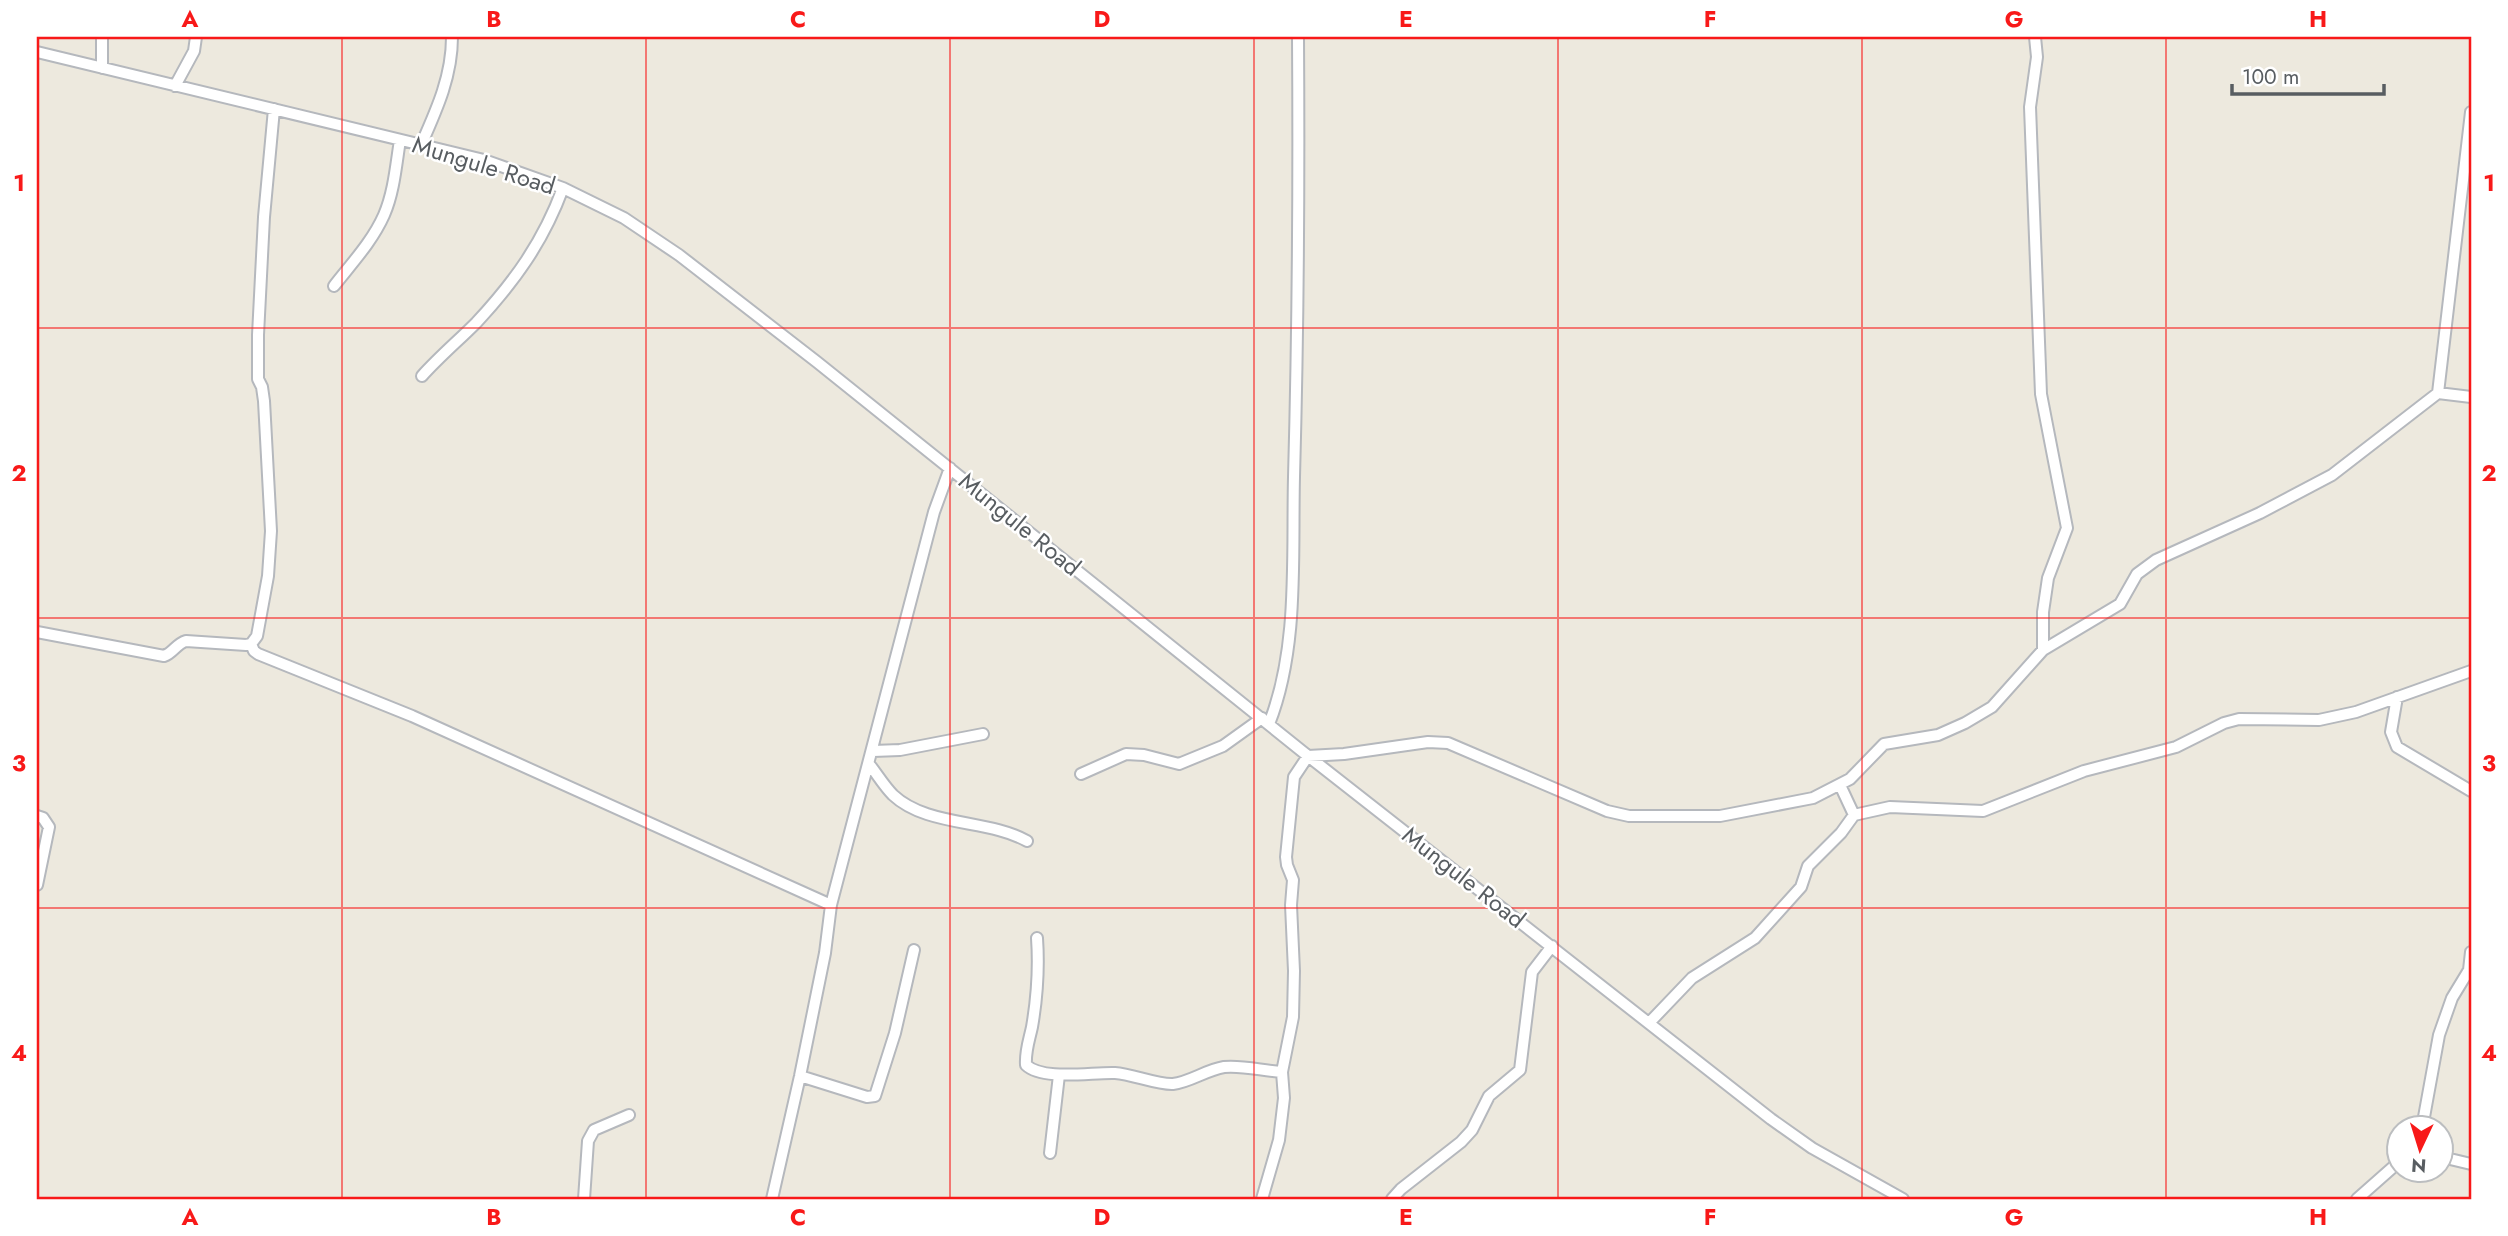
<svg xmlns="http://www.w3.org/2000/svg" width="2508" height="1236" font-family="Jost,sans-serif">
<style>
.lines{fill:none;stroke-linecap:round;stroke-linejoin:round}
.minor-casing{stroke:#b5b8bd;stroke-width:14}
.minor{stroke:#fff;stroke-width:10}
.grid{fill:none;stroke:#f81919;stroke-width:2;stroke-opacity:0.55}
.labels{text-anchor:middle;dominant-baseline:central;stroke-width:5;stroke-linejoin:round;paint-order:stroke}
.street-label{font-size:24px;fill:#585d61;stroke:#fff}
.neatline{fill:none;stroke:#f81919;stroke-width:2.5}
.grid-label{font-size:23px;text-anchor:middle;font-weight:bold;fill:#f81919}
</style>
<rect width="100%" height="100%" fill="#ede9de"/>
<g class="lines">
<defs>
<path id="minor" d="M2035,37L2037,57L2030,107L2041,394L2067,528L2048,578L2043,612V650
M37,52L484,160L563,188L624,218L679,255L817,362L1308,756L1771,1119L1812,1148L1903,1199
M102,68V37
M175,86L194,51L196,37
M421,145C437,109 452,76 452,37
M334,286C351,264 372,242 384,215C394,192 396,165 400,140
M422,376C439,357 458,341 476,323C515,281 543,242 563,188
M2438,393L2471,397
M37,632L164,656C173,653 176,644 186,641L246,645L251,644L257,636L268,576L271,531L264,401L262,387L258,379V335L264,217L274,109
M251,644L254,651L258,654L412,716L831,905
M2397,697L2391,732L2397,747L2471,791
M1269,724C1299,648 1292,558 1294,477C1298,331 1299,184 1298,37
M873,751L900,750L983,734
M869,764C877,774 884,786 893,795C927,827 988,819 1027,841
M1081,774L1126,754L1144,755L1179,764L1223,746L1262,718
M1840,785L1854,815
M37,816L43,818L49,827L37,885
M1037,938C1039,967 1037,998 1032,1027C1029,1041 1025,1051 1026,1065C1043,1081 1092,1072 1115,1073C1132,1074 1158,1085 1173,1084C1190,1082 1206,1070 1224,1067C1243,1065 1263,1071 1282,1072
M1649,1023L1692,978L1755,938L1801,887L1808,866L1841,833L1854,815L1890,807L1983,811L2084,771L2176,747L2224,723L2239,719L2319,720L2356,712L2471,671
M800,1076L867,1097L875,1096L895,1033L914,950
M2422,1128L2439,1035L2452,998L2469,970L2471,952
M1050,1153L1059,1075
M2442,1154L2450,1159L2471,1164
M584,1199L588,1141L594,1130L629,1115
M772,1199L800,1076L825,953L831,905L934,512L950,468
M1262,1199L1279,1140L1284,1098L1282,1072L1293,1017L1294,971L1291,905L1293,880L1287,865L1286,857L1294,777L1308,756L1344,754L1428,742L1448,743L1607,811L1629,816H1720L1813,798L1850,779L1884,744L1938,735L1965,723L1992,707L2043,650L2120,604L2137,574L2156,560L2260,513L2332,475L2438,393L2471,112
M1392,1199L1401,1189L1461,1142L1472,1130L1489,1096L1520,1070L1532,972L1552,946
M2357,1199L2400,1161"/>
</defs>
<use href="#minor" class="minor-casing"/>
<use href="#minor" class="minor"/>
</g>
<path class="grid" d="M342,37V1199M646,37V1199M950,37V1199M1254,37V1199M1558,37V1199M1862,37V1199M2166,37V1199M37,328H2471M37,618H2471M37,908H2471"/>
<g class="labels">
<g class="street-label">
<text transform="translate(484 165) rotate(17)">Mungule Road</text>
<text transform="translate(1020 524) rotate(39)">Mungule Road</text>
<text transform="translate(1464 877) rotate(38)">Mungule Road</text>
</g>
</g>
<rect width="2508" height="1236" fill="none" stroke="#ffffff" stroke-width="77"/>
<g transform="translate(2420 1149) rotate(184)"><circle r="33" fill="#ffffff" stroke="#bcbec0" stroke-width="2"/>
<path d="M0-5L12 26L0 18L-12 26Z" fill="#f81919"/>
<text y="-10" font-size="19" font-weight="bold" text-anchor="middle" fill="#585d61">N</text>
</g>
<path d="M2232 84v10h152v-10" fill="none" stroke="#585d61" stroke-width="3.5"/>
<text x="2242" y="84" font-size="21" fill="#585d61" stroke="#ffffff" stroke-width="5" paint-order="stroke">100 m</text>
<rect x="38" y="38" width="2432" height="1160" class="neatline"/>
<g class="grid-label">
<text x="190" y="27">A</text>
<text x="494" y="27">B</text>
<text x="798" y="27">C</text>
<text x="1102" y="27">D</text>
<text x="1406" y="27">E</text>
<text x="1710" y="27">F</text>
<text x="2014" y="27">G</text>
<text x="2318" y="27">H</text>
<text x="19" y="191">1</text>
<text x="2489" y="191">1</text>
<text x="19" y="481">2</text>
<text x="2489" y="481">2</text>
<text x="19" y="771">3</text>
<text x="2489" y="771">3</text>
<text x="19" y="1061">4</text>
<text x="2489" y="1061">4</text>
<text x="190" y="1225">A</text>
<text x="494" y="1225">B</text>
<text x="798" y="1225">C</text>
<text x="1102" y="1225">D</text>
<text x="1406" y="1225">E</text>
<text x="1710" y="1225">F</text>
<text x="2014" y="1225">G</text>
<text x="2318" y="1225">H</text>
</g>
</svg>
